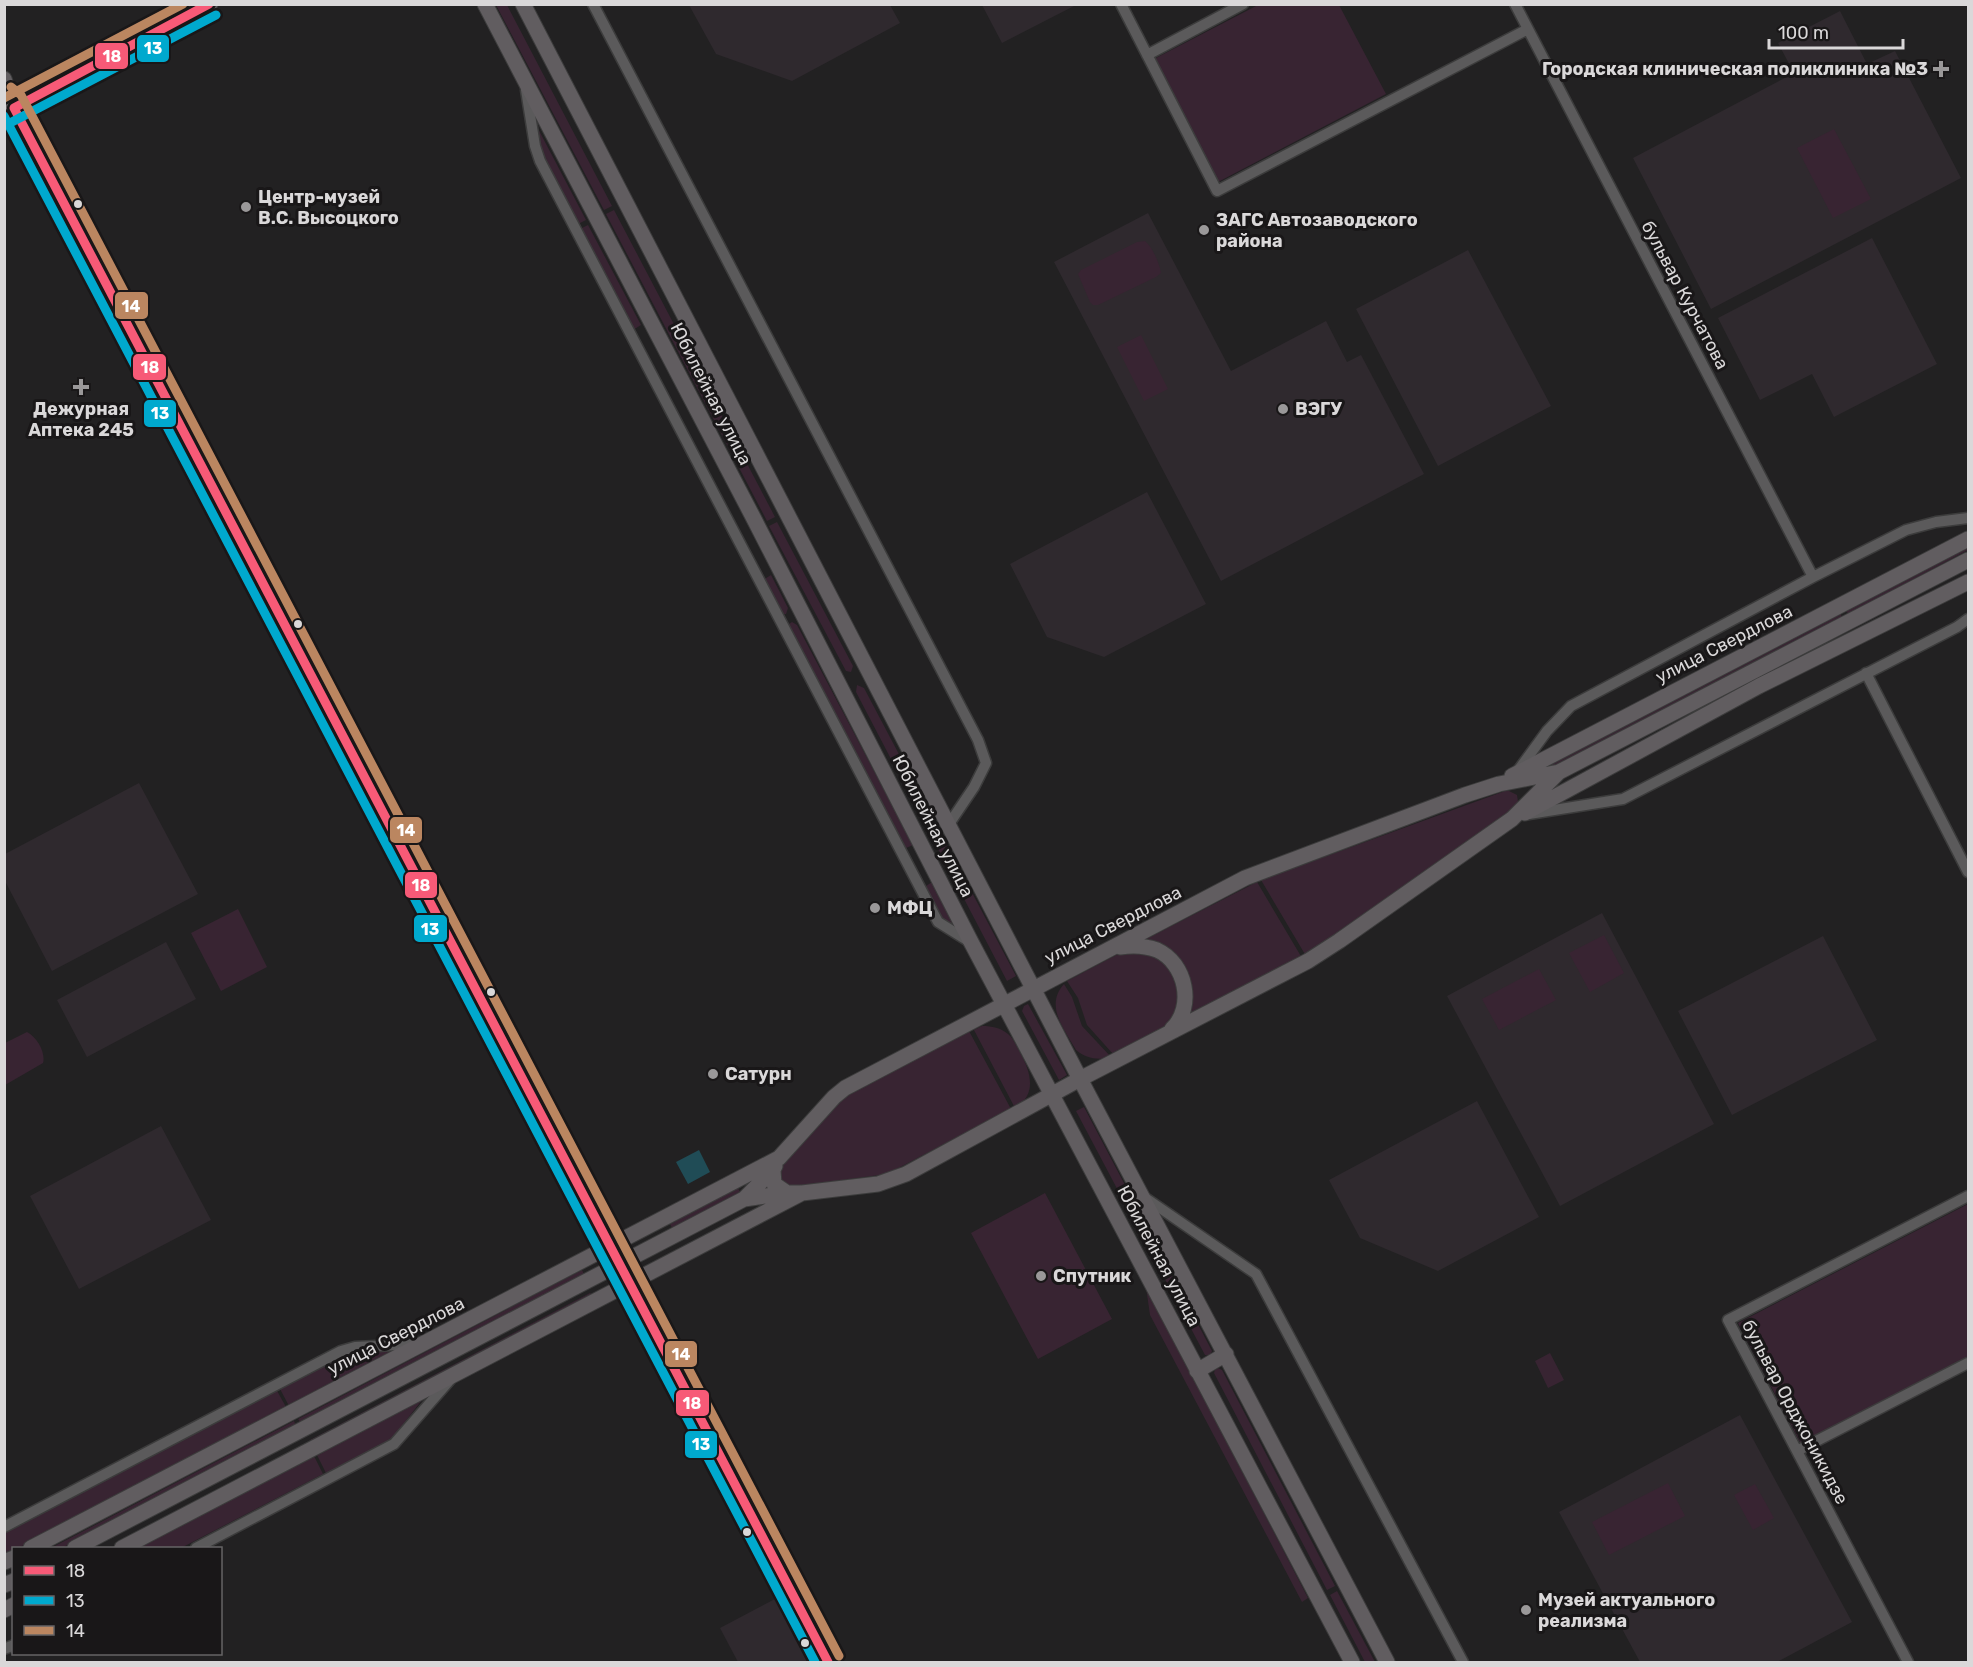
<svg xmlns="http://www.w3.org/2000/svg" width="1973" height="1667" font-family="Rubik,sans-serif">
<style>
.built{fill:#2f292e}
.green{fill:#382432}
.water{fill:#204c56}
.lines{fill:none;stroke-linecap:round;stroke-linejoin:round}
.street-casing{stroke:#3c3c3c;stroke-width:13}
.secondary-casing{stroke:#3c3c3c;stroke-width:17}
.street{stroke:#5b5a5b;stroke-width:10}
.secondary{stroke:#615d60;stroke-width:15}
.bus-1-casing{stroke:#191718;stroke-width:14}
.bus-2-casing{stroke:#191718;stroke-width:14}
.bus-3-casing{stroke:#191718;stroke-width:14}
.bus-1{stroke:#f75a77;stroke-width:9}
.bus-2{stroke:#00a9ce;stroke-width:9}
.bus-3{stroke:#bb8660;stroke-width:9}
.poi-dot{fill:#9a9899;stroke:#191718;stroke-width:2}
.bus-dot{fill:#dad8d9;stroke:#191718;stroke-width:2}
.labels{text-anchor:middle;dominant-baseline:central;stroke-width:6;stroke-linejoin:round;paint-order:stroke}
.poi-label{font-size:18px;font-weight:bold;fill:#dad8d9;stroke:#191718;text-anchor:start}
.street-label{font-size:18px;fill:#dad8d9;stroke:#191718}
.line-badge{stroke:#191718;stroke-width:2}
.badge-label{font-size:16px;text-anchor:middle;font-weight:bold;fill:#fff}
</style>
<rect width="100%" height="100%" fill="#222122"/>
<path class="built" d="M689,5H890L900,23L792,81L716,54Z
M982,5H1076L1002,43Z
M1840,11L1867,64L1895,51L1961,178L1711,309L1633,158L1794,73L1778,43Z
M1148,213L1231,371L1326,321L1347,362L1361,355L1424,474L1221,581L1054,262Z
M1872,238L1937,364L1834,417L1812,374L1760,400L1718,318Z
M1468,250L1551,406L1438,466L1356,309Z
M1147,492L1206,604L1104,657L1047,637L1010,564Z
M139,783L198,894L52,971L5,881V854Z
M1602,913L1714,1124L1560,1206L1447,996Z
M1823,936L1877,1040L1732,1115L1678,1011Z
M166,942L196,999L87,1057L57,1000Z
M1477,1101L1539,1217L1438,1271L1360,1238L1329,1180Z
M161,1126L211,1220L79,1289L30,1196Z
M1740,1415L1852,1622L1777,1662H1640L1559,1512Z
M775,1599L807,1662H738L720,1628Z"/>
<path class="green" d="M496,5H507L612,206L604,210Z
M1258,5H1339L1386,94L1218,182L1154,59Z
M535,123L586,220L578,224L544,159Z
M1834,129L1871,199L1833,218L1797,148Z
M614,210L775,517L767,521L606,214Z
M588,225L641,325L633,330L580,229Z
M1145,241C1153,248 1159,262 1161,273L1156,277L1098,305H1093L1090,302L1078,274L1081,270L1137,242Z
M1141,335L1168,389L1144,401L1117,347Z
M777,522L853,666L851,672L846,671L769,526Z
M1968,544V550L1848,614L1845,609Z
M771,575L788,608L786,614H782L763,580Z
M1840,612L1842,617L1553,767H1549V764Z
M792,622L797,625L913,845L906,848L789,629V624Z
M857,685L864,688L1016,976L1007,981L856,692Z
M1505,791H1509L1517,795L1518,802L1515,810L1306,956L1261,880Z
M932,882L954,925L953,926L941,919L926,886Z
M1257,882L1302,958L1186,1021L1191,1002L1158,944L1146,939Z
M238,909L267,967L221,991L191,933Z
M1604,935L1624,973L1590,992L1569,953Z
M1129,951L1148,954L1158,958L1171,970L1176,981L1180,999L1169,1028L1113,1054L1087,1025L1078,998L1067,981L1120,953Z
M1539,969L1556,1000L1499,1030L1482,999Z
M1064,984L1072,997L1082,1026L1111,1057C1099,1061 1085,1058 1076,1050C1065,1030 1044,1006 1064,984Z
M1028,1004L1067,1075L1059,1080L1022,1011L1024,1006Z
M982,1026C992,1026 1001,1028 1008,1034C1014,1039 1017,1047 1021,1054C1031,1073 1037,1095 1015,1108L974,1030Z
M969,1031L1011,1109L887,1174L784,1188L776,1171L843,1097Z
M27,1032C37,1037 46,1053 43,1063L5,1085V1043Z
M1084,1107L1212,1351L1210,1355H1205L1076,1111Z
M738,1188L740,1192L672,1228L670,1224Z
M1045,1193L1112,1319L1038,1359L971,1233Z
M1968,1204V1357L1801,1444L1738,1323Z
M582,1270L584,1274L301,1423L298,1419Z
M1146,1287L1308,1598L1302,1602L1150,1315Z
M590,1293L593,1295L312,1445L310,1440Z
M394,1350L289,1406L279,1387L334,1358L359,1351Z
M1550,1353L1564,1380L1548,1388L1535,1361Z
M1218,1368L1222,1370L1335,1586L1327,1590L1214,1373L1215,1370Z
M276,1389L286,1407L5,1555V1531Z
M422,1400L394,1436L385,1443L326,1473L317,1455Z
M294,1421L296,1426L62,1548H51Z
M314,1456L323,1474L181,1548H138Z
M1668,1483L1685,1516L1609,1555L1592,1522Z
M1755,1484L1774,1518L1753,1530L1734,1495Z
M1337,1591L1375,1662H1365L1330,1595Z"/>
<path class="water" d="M699,1150L710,1172L688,1184L676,1162Z"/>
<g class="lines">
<defs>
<path id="street" d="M593,4L978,740L986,763L974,787L949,824
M1121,4L1217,191L1528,29
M1515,4L1813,577
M1147,55L1243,4
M526,90L535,146L540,161L938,922L970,942
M1866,673L1968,872
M1517,772L1547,731L1571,706L1813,577L1906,530L1936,522L1968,518
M1529,814L1623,799L1957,627L1968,619
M1144,1197L1256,1274L1463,1662
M1797,1451L1968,1363
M4,1527L341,1351L355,1347L419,1344
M196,1548L394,1444L450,1380
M4,1649L14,1645
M1908,1662L1728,1320L1968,1196"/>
<path id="secondary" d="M485,4L754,519L971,942L1352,1662
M523,4L1080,1079L1387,1662
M4,79L14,108L828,1662
M4,112L210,4
M1512,776L1968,539
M1525,813L1759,686L1968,582
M1120,947C1133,945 1144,945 1157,950C1186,963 1195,1007 1172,1029
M775,1166L773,1170L774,1184L787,1193H800
M744,1199L787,1193
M1197,1371L1226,1354
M31,1548L779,1158L834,1097L845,1088L1245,878L1465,795L1499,784L1559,772L1968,560
M75,1548L744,1199L773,1170
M122,1548L802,1193L878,1184L906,1174L1080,1079L1308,961L1339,941L1512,819L1559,772
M4,1562L14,1558
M4,1585L14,1581
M4,1610L14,1605"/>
</defs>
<use href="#street" class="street-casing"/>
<use href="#secondary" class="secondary-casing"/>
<use href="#street" class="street"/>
<use href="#secondary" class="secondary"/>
<defs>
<path id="bus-1" d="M14,108L828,1662
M14,108L209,4"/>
<path id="bus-2" d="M4,116L815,1662
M10,123L216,15"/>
<path id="bus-3" d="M11,87L21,95L839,1656
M4,98L183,4"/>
</defs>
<use href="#bus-1" class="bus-1-casing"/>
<use href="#bus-2" class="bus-2-casing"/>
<use href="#bus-3" class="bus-3-casing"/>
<use href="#bus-1" class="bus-1"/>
<use href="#bus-2" class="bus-2"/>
<use href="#bus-3" class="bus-3"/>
</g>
<g class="poi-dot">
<path d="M1938 60h6v6h6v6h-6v6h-6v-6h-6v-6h6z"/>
<circle cx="246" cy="207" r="6"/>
<circle cx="1204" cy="230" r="6"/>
<path d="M78 378h6v6h6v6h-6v6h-6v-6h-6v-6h6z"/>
<circle cx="1283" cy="409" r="6"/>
<circle cx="875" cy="908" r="6"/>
<circle cx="713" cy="1074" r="6"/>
<circle cx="1041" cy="1276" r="6"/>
<circle cx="1526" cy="1610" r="6"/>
</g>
<g class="bus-dot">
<circle cx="78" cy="204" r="5"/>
<circle cx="298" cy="624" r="5"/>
<circle cx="491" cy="992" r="5"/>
<circle cx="747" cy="1532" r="5"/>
<circle cx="805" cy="1643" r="5"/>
</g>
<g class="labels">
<g class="poi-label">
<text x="1928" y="69" text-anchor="end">Городская клиническая поликлиника №3</text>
<text x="258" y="197">Центр-музей<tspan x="258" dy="21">В.С. Высоцкого</tspan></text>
<text x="1216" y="220">ЗАГС Автозаводского<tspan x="1216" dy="21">района</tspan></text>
<text x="81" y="409" text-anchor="middle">Дежурная<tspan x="81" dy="21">Аптека 245</tspan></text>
<text x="1295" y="409">ВЭГУ</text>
<text x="887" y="908">МФЦ</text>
<text x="725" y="1074">Сатурн</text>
<text x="1053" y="1276">Спутник</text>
<text x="1538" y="1600">Музей актуального<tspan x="1538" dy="21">реализма</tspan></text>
</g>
<g class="street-label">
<text transform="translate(1685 295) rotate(62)">бульвар Курчатова</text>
<text transform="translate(711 394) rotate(63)">Юбилейная улица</text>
<text transform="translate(1724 644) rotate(-27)">улица Свердлова</text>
<text transform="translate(933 826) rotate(63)">Юбилейная улица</text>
<text transform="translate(1113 925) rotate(-27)">улица Свердлова</text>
<text transform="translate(1159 1256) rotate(62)">Юбилейная улица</text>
<text transform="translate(396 1336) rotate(-27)">улица Свердлова</text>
<text transform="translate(1795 1412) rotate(62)">бульвар Орджоникидзе</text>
</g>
</g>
<g class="line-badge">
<rect x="136" y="34" width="34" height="29" rx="6" fill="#00a9ce"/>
<rect x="94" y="42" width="35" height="28" rx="6" fill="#f75a77"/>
<rect x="114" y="291" width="35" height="29" rx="6" fill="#bb8660"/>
<rect x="132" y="353" width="35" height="28" rx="6" fill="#f75a77"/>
<rect x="143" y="399" width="34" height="29" rx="6" fill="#00a9ce"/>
<rect x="389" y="816" width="34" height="28" rx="6" fill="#bb8660"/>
<rect x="404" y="871" width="34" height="28" rx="6" fill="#f75a77"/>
<rect x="413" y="914" width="35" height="29" rx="6" fill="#00a9ce"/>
<rect x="664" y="1340" width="34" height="28" rx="6" fill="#bb8660"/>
<rect x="675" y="1389" width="35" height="28" rx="6" fill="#f75a77"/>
<rect x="684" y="1430" width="34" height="29" rx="6" fill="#00a9ce"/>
</g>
<g class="badge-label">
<text x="153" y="54">13</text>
<text x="112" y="62">18</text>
<text x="131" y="312">14</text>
<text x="150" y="373">18</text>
<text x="160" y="419">13</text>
<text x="406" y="836">14</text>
<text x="421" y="891">18</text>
<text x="430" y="935">13</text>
<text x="681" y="1360">14</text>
<text x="692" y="1409">18</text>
<text x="701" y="1450">13</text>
</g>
<rect width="1973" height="1667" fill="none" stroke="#dad8d9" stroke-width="12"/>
<rect x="12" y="1547" width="210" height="108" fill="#191718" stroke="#666465" stroke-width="1.5"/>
<rect x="24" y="1566" width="30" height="9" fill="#f75a77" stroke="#666465" stroke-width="1.5"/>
<text x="66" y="1577" font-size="18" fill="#dad8d9">18</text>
<rect x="24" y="1596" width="30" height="9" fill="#00a9ce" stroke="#666465" stroke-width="1.5"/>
<text x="66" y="1607" font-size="18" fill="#dad8d9">13</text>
<rect x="24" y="1626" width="30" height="9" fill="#bb8660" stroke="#666465" stroke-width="1.5"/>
<text x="66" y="1637" font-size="18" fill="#dad8d9">14</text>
<path d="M1769 39v9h134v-9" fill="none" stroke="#dad8d9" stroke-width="3"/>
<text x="1778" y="39" font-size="18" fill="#dad8d9" stroke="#191718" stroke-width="4.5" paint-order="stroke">100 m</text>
</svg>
